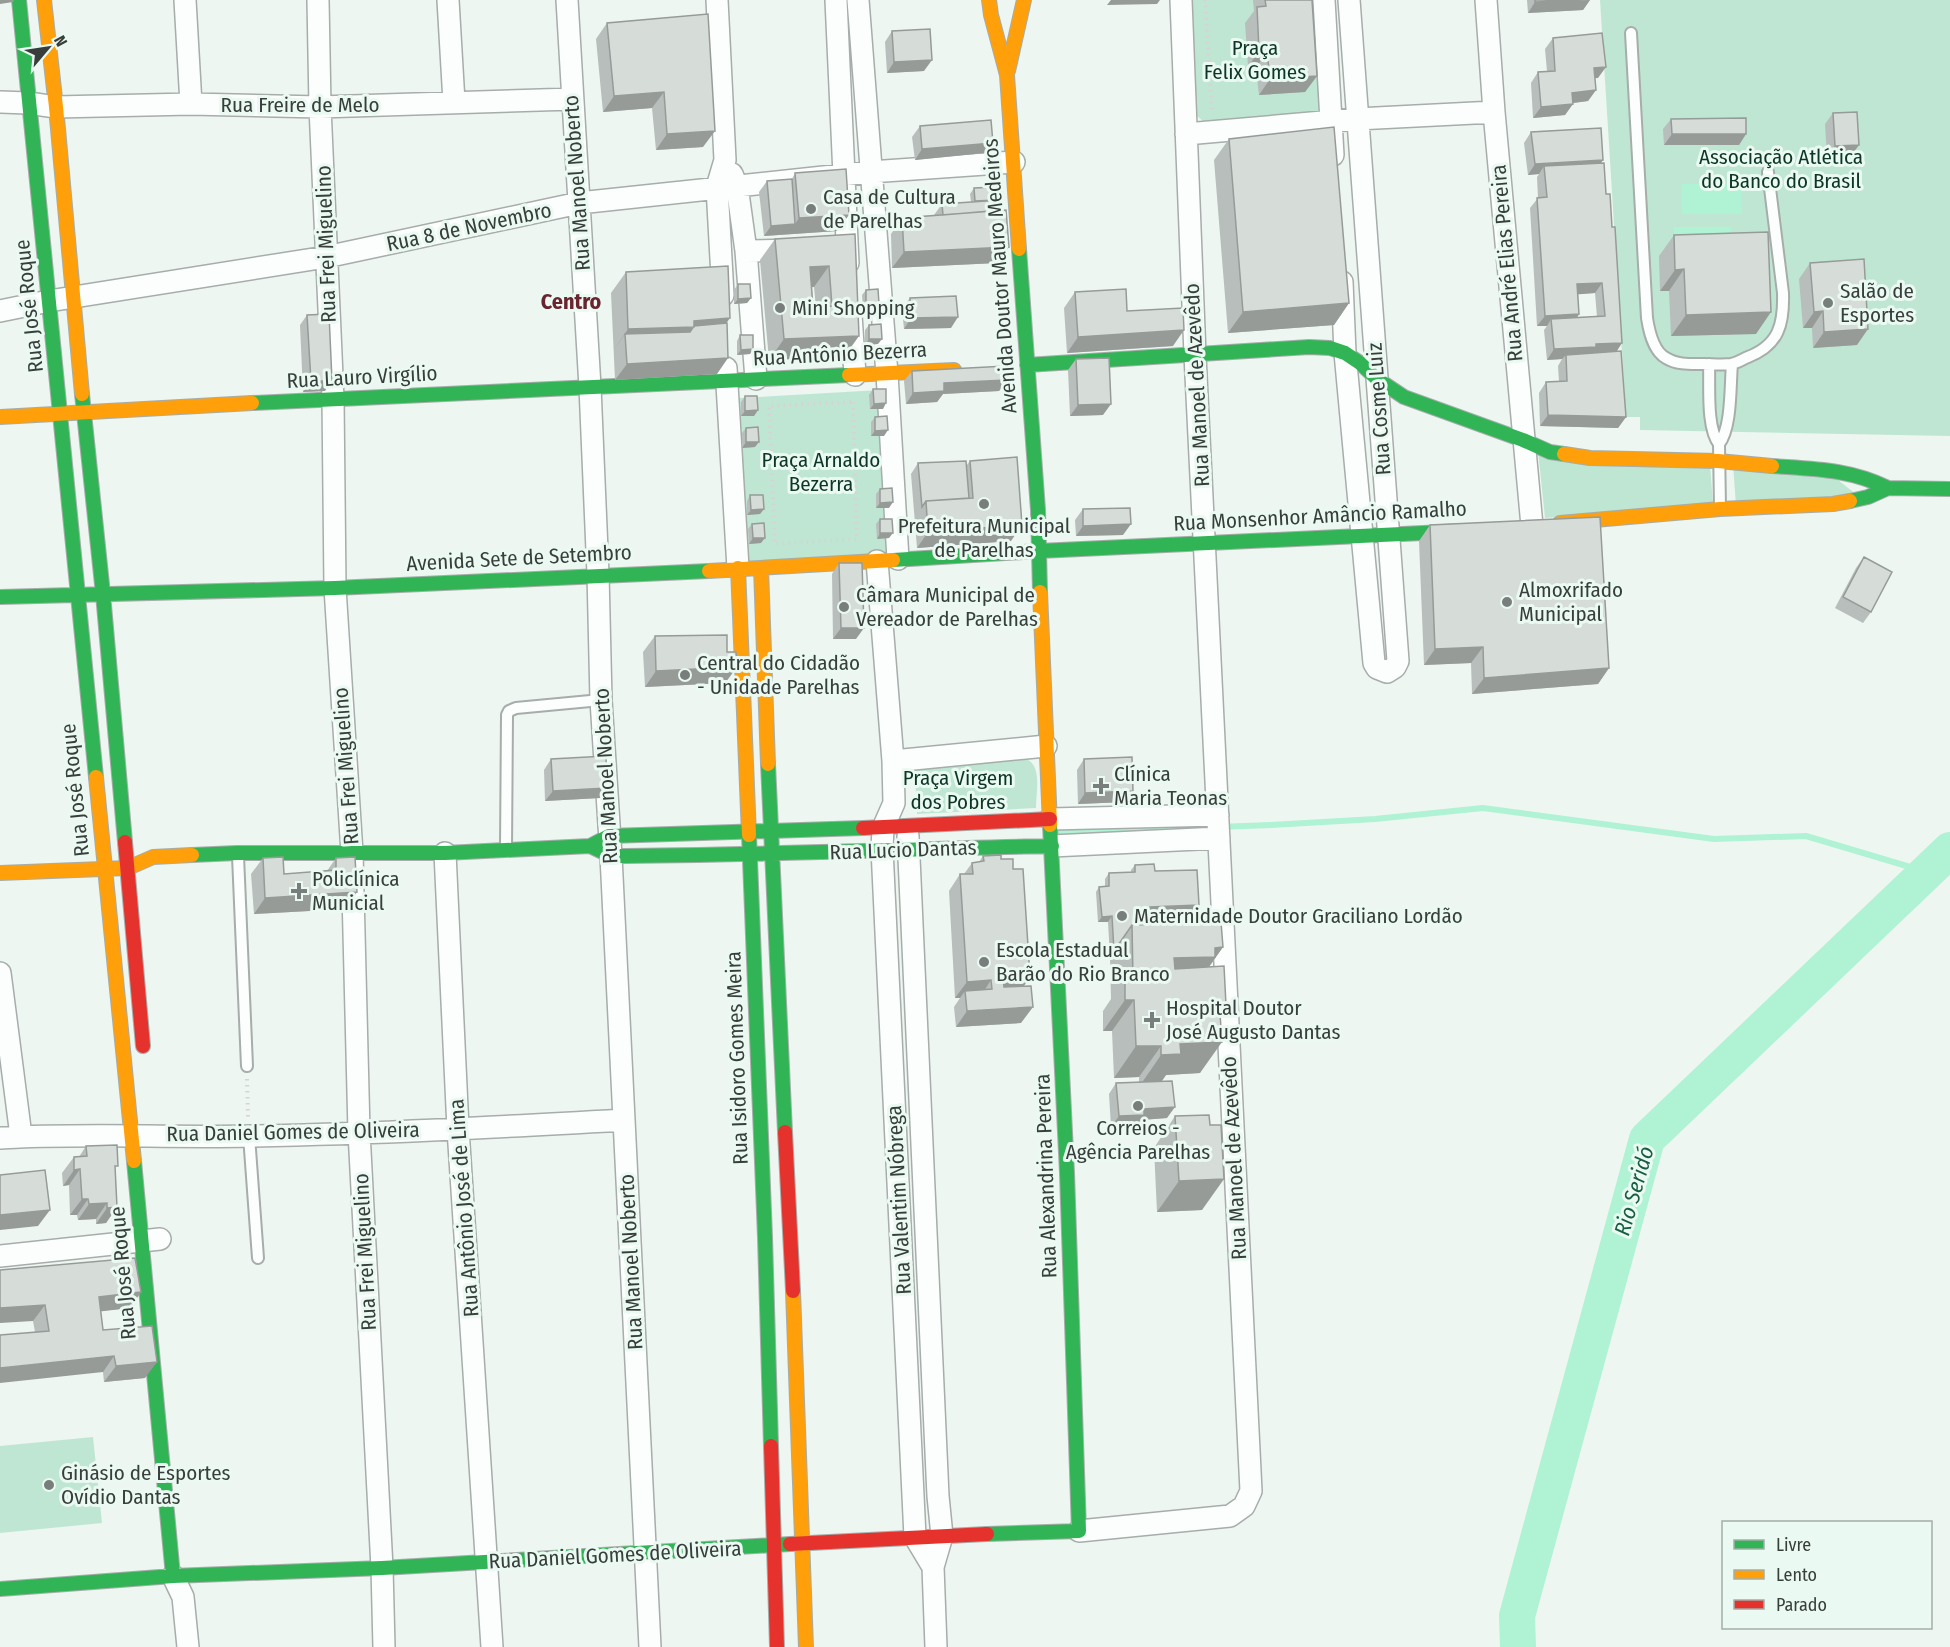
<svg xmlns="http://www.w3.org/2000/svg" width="1950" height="1647" font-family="'Fira Sans Condensed',sans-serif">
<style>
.green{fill:#bfe6d3}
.water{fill:#b0f2d4}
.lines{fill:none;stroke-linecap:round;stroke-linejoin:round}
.stream{stroke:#b0f2d4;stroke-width:6}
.river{stroke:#b0f2d4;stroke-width:36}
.lane-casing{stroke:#a6adaa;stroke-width:14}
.street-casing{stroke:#a6adaa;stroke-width:24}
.fast-casing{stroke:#a6adaa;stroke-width:16}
.slow-casing{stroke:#a6adaa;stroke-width:16}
.jam-casing{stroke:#a6adaa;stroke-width:16}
.path{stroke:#d3d5d4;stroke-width:4;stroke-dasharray:1.5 4.5;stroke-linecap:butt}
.lane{stroke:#fcfefd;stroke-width:10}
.street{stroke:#fcfefd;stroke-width:21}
.fast{stroke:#30b455;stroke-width:14}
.slow{stroke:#ff9f0a;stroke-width:14}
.jam{stroke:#e5322d;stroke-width:14}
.wall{fill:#b8bebb;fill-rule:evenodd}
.shaded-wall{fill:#969b98}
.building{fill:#d6ddd9;stroke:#969b98;stroke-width:1.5;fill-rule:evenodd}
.poi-dot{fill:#787e7b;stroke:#eaf9f1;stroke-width:2}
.labels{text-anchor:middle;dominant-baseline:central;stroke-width:6;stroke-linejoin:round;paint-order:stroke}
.park-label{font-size:21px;fill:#0d3626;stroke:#eaf9f1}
.street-label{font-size:21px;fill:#383e3b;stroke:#eaf9f1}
.poi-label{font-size:21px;fill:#383e3b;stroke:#eaf9f1;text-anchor:start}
.neighbourhood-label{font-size:22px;font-weight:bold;fill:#6a2430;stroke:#eaf9f1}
.water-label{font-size:22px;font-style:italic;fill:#185d43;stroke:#eaf9f1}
</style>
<rect width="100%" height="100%" fill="#eef6f1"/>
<path class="green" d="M1192,0H1316L1322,114L1206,124L1196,115Z
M1600,0H1950V436L1640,430V417H1626Z
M898,381L904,554L733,566L723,392L741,398L880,390Z
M1538,451L1710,464L1713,505L1545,518Z
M1733,465L1833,476L1857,495L1736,505Z
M1024,758C1043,764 1036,791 1036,808L917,814L915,773L917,768Z
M93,1437L102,1523L0,1533V1446Z"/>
<path class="water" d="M1682,184H1741L1742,214H1682Z
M1674,227H1731V240L1674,250Z"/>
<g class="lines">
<path class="stream" d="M1057,833L1271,825L1375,819L1483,808L1714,839L1806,836L1927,872"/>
<path class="river" d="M1518,1647L1517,1616L1647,1139L1950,850"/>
<defs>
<path id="lane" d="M1631,33L1647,318C1649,331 1653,351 1666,358C1677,365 1691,364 1703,364C1712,364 1722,365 1731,364C1737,363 1743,359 1748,357C1779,345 1784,324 1783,293L1768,172
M1709,364C1710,385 1706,428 1719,444
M1720,508L1719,444C1732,427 1730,386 1732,364
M506,849L507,715L509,711L516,708L601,700
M238,856L247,1066
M249,1136L258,1258"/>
<path id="street" d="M185,0L191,104
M318,0L320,107L333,399L335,588L352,853L359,1132L382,1568L384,1647
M448,0L454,102
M567,0L590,387L598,574L601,700L611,856L650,1647
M717,0L725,160L717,187L723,295
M836,0L848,263
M858,0L887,374L898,559
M1324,0L1333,155
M1486,0L1494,112L1532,526
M0,102L28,103L56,107L191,104L320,107L572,99
M1186,134L1357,119L1494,112
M732,174L737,186L746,251L756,379
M746,251L796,250
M1342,282L1345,353L1374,663L1377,668L1387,672L1395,667L1398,661L1349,0
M0,311L49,301L326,257L579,203L870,172L1014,162
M851,315L855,375
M726,368L738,568
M877,561L893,761L894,803L883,828L882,849L915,1537L933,1567
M893,761L1046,746
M1050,819L1218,815
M908,836L938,1496L942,1536L933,1567L936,1647
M1052,846L1219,838
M445,853L458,1129L492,1647
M0,973L21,1136
M0,1138C84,1133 167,1138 251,1136C375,1134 500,1127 624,1120
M0,1256L160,1239
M1079,1531L1230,1516L1244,1506L1251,1491L1195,355L1181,0
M173,1576L183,1597L188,1647"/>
<path id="fast" d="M19,0L96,777
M1027,365L1309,347L1330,348L1345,353L1360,363L1377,379L1404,397L1523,440L1550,452L1564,454
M82,394L103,594L125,842
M252,403L849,375
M1772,466C1814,469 1850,469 1888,488
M1850,501L1868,497L1888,488L1950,489
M893,560L1039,551L1038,510L1019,249
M1040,592L1039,551L1465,531
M0,597L335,588L709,571
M768,764L785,1132
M749,835L765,1237L771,1446
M590,846L611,856C758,855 905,849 1052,846
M192,855L237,853H445L590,846L609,836L863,828
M134,1161L173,1576
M987,1534L1079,1531L1067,1173L1050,825
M0,1589L173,1576L382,1568L790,1544"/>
<path id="slow" d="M44,0L56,107L82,394
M989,0L991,15L1007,75L1019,249
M1008,71L1024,0
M849,375L954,370
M0,417L252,403
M1564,454L1590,458L1718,461L1772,466
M1560,523L1720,509L1833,504L1850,501
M738,568L749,835
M761,568L768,764
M709,571L893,560
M1040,592L1050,825
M96,777L134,1161
M0,873L128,868L153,857L192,855
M793,1291L806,1647"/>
<path id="jam" d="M863,828L1050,819
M125,842L143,1046
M785,1132L793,1291
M771,1446L777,1647
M790,1544L987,1534"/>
</defs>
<use href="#lane" class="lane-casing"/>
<use href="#street" class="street-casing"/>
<use href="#fast" class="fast-casing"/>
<use href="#slow" class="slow-casing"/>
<use href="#jam" class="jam-casing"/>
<path class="path" d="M1205,0L1212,112
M853,402L857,539L775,544L769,406Z
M247,1079L248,1117"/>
<use href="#lane" class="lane"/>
<use href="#street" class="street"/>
<use href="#fast" class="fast"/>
<use href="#slow" class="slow"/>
<use href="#jam" class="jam"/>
</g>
<path class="wall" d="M1253,0H1312L1317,76L1305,92L1259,95L1256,68L1248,67L1245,23L1254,11Z
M1527,0H1590L1583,10L1528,13Z
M708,14L703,147L656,150L652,108L603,112L596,39L607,23Z
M892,31L924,71L887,73L885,42Z
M1553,38L1598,78H1595L1596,90L1588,101L1573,103L1565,115L1533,118L1531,83L1538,72L1547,71L1545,49Z
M1833,113L1851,156L1827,157L1825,124Z
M1671,119L1746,134L1739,145H1664L1663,129Z
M920,126L993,143L985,153L915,160L912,137Z
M1531,132L1603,160L1601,163L1616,351L1626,417L1618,428L1540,426L1539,393L1546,382L1559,381L1558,366L1562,359L1547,360L1544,330L1547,326H1537L1530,208L1538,198L1537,177L1539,174L1528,175L1524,143ZM1595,293L1597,317L1577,318L1579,314L1578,294Z
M1229,139L1349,303L1334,325L1228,333L1214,160Z
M795,173L837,231L764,236L759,192L767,181L792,179Z
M974,188L996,200L1002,210L1009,247L997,263L892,268L891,234L902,218L934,215L942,204L971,202L970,194Z
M855,234L844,357L769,360L760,260L775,239ZM812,287H814L816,308H813Z
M1674,235L1756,334L1671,336L1669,291H1660L1659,256Z
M1810,263L1857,345L1813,348L1812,328H1803L1799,279Z
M626,272L727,323L717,374L615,380L611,293Z
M738,284L751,298L747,303L734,304V290Z
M866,290L875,309L863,310L862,295Z
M1075,292L1127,311L1173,346L1067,353L1064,308Z
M910,298L951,328L904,329L902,309Z
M307,315L325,391L303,392L300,325Z
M869,325L878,344L865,345V330Z
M740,335L753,349L750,354L737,355V341Z
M1076,359L1103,415L1070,416L1068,370Z
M912,371L1007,380L999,391L943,394L937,402L906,404L904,381Z
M873,389L883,409H870L869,395Z
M745,396L758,410L754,416H741V402Z
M875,417L884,436H871V422Z
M746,428L755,447L742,448V433Z
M970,461L1011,541L917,548L911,474L918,463L966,466Z
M880,489L889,508H876V494Z
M750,495L764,509L760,514L747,515V501Z
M1083,509L1123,535L1076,536L1075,520Z
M880,519L889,538L877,539L876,524Z
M752,524L761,543L749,544L748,529Z
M1430,525L1609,668L1598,684L1472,694L1471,663L1424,665L1419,541Z
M1864,557L1871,612L1863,623L1835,608L1856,568Z
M839,563L856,639H833L832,574Z
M655,636L727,652L737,667L725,683L645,687L643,652Z
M551,759L600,798L545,801L544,770Z
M1084,759L1133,791L1125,802L1078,804L1077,770Z
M983,856L1001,859L1013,869L1030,977L1024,986L1021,1023L956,1027L954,1007L960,998H955L949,891L960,874H964L972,863L979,862Z
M263,858L284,874L327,871L336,858L346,909L254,914L251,874Z
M1135,865L1155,871L1199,905L1195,910L1151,912V914L1195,923L1223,947L1209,967L1226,1005L1219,1014L1200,1073L1166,1075L1162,1081L1167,1118L1141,1120L1137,1126L1111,1127L1109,1094L1116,1083L1139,1082V1077L1114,1078L1112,1031H1103V1011L1111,999L1110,957L1108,922H1098L1096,892L1099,887L1105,886V879L1109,873L1131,872V870Z
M1175,1116L1210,1125L1202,1210L1157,1212L1154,1148Z
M86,1146L115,1170L117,1207L106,1223L96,1224V1219L78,1220L77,1215H70L69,1185L63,1186L62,1173L74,1157H79Z
M0,1270L141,1292L130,1308L101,1311L103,1330L145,1378L104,1382L103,1372L35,1332L33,1321Z"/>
<path class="shaded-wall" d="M0,0H14L13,2L0,4Z
M1111,0H1160L1157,4L1107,5Z
M1590,0L1583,10L1528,13L1535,2Z
M1259,51H1267L1256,68L1248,67Z
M932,60L924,71L887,73L894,62Z
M1606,67L1598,78L1586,79L1594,68Z
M1317,76L1305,92L1259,95L1270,79Z
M1596,90L1588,101L1565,104L1572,93Z
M664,92L652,108L603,112L614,96Z
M1573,104L1565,115L1533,118L1541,107Z
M715,131L703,147L656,150L667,134Z
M1672,134H1746L1739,145H1664Z
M993,143L985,153L915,160L922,149Z
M1859,145L1851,156L1827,157L1835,146Z
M1603,160L1595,171L1544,166L1539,174L1528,175L1535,164Z
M849,215L837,231L764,236L771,226L795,224L799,218Z
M1009,247L997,263L892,268L904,252Z
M829,266L814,287L795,289L810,267Z
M1684,269L1669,291H1660L1675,270Z
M1602,283L1595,293L1570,295L1577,284Z
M751,298L747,303L734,304L738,299Z
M1349,303L1334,325L1228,333L1243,312Z
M866,304H879L875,309L863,310Z
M1823,311L1812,328H1803L1814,312Z
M1771,312L1756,334L1671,336L1686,315Z
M1579,314L1572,325L1551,319L1547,326H1537L1545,316Z
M958,317L951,328L904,329L911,318Z
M730,318L715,339L625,334L613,351L628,329L694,321Z
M1868,329L1857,345L1813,348L1824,332Z
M1184,330L1173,346L1067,353L1078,337Z
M859,336L844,357L769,360L784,339Z
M869,339H882L878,344L865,345Z
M1622,343L1615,354L1566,355L1562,359L1547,360L1554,349L1596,344Z
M753,349L750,354L737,355L741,350Z
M728,358L717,374L615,380L627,364Z
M1007,380L999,391L943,394L937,402L906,404L913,393L944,383Z
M311,381H332L325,391L303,392Z
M886,403L883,409H870L874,404Z
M1111,404L1103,415L1070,416L1078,405Z
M758,410L754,416H741L745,411Z
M1548,415L1626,417L1618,428L1540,426Z
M888,430L884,436H871L875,431Z
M746,442H759L755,447L742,448Z
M893,502L889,508H876L880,503Z
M764,509L760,514L747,515L751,510Z
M1131,524L1123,535L1076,536L1083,526Z
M1022,525L1011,541L917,548L928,532Z
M880,533H893L889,538L877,539Z
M753,538H765L761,543L749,544Z
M841,628H864L856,639H833Z
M1483,647L1471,663L1424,665L1435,649Z
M737,667L725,683L645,687L656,671Z
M1609,668L1598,684L1472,694L1484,678Z
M607,788L600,798L545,801L553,791Z
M1133,791L1125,802L1078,804L1085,793Z
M357,892L346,909L254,914L265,898Z
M1199,905L1195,910L1146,912L1150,907Z
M1112,916L1108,922H1098L1102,917Z
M1223,947L1201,978L1152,989L1174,958L1215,948Z
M1030,977L1019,993L992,995L1003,979Z
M991,980L980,997L965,991L960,998H955L967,982Z
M1125,1000H1134L1112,1031H1103Z
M1226,1005L1204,1036L1149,1038L1171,1007Z
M1033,1007L1021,1023L956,1027L967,1011Z
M1222,1042L1200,1073L1166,1075L1159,1085L1139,1087L1161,1055L1180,1044Z
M1136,1046H1161L1139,1077L1114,1078Z
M1175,1107L1167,1118L1141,1120L1137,1126L1111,1127L1119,1116L1144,1109Z
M80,1169L69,1185L63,1186L74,1170Z
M1224,1179L1202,1210L1157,1212L1179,1181Z
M82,1199H88L77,1215H70Z
M107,1203L96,1219L78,1220L89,1204Z
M117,1207L106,1223L96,1224L107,1208Z
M50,1210L38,1226L0,1230V1215Z
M141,1292L130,1308L87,1313L99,1297Z
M45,1305L33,1321L0,1323V1308Z
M114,1356L103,1372L0,1383V1368Z
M157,1362L145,1378L104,1382L116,1366Z"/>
<path class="building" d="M1265,0H1312L1317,76L1270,79L1267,51H1259L1257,7L1266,6Z
M1535,0H1582L1535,2Z
M708,14L715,131L667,134L664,92L614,96L607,23Z
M930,29L932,60L894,62L892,31Z
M1602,33L1606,67L1594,68L1596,90L1572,93L1573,104L1541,107L1538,72L1555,71L1553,38Z
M1857,112L1859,145L1835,146L1833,113Z
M1746,118V134H1672L1671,119Z
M991,120L993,143L922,149L920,126Z
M1334,127L1349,303L1243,312L1229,139Z
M1601,128L1603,160L1535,164L1531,132Z
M1604,163L1606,194H1610L1612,227H1615L1622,343L1596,344V347L1554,349L1551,319L1605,316L1602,283L1577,284L1579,314L1545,316L1537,198L1547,197L1544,166Z
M846,169L849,215L799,218L795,173Z
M792,179L795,224L771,226L767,181Z
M995,187L996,200L975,201L974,188Z
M1001,200L1002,210L943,215L942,204Z
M1006,210L1009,247L904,252L902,218Z
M1768,232L1771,312L1686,315L1684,269L1675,270L1674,235Z
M855,234L859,336L784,339L775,239ZM829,266L832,306L813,308L810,267Z
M1864,259L1868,329L1824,332L1823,311L1814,312L1810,263Z
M728,266L730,318L694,321V327L628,329L626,272Z
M738,284H750L751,298L738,299Z
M878,289L879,304H866V290Z
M1126,289L1127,311L1183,308L1184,330L1078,337L1075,292Z
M956,296L958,317L911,318L910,298Z
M329,314L332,381H311L307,315Z
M727,323L728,358L627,364L625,334L690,332L694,326Z
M881,324L882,339H869V325Z
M740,335H753V349L741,350Z
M1621,351L1626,417L1548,415L1546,382L1567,381L1566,355Z
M1109,358L1111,404L1078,405L1076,359Z
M1006,366L1007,380L944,383V391L913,393L912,371Z
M873,389H886V403L874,404Z
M745,396H757L758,410L745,411Z
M887,416L888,430L875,431V417Z
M758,427L759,442H746V428Z
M1017,457L1022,525L928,532L926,501L973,498L970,461Z
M966,461L969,498L926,501L922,507L918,463Z
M892,488L893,502L880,503V489Z
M750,495H763L764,509L751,510Z
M1130,508L1131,524L1083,526V509Z
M1600,517L1609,668L1484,678L1483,647L1435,649L1430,525Z
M880,519H892L893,533H880Z
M764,523L765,538H753L752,524Z
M1864,557L1892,572L1871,612L1843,597Z
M839,563H862L864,628H841Z
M727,635V652H736L737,667L656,671L655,636Z
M606,756L607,788L553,791L551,759Z
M1132,757L1133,791L1085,793L1084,759Z
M1001,855V859H1013V869H1023L1030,977L1003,979L1004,987L1031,986L1033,1007L967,1011L965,991L992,989L991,980L967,982L960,874H973L972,863L984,861L983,856Z
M283,857L284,874L336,870V858L355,857L357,892L265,898L263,858Z
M1154,864L1155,871L1197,870L1199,905L1150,907L1151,914H1194L1195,923L1132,925L1114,951L1112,916L1102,917L1099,887L1109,886V873L1135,872V865Z
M1221,922L1223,947L1215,948V957L1174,958L1175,969L1224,966L1226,1005L1171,1007V1016L1220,1014L1222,1042L1180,1044L1181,1054L1161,1055V1046H1136L1134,1000H1125V979H1133L1132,925Z
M1172,1081L1175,1107L1144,1109V1115L1119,1116L1116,1083Z
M1209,1115L1210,1125H1221L1224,1179L1179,1181L1175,1116Z
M117,1145L118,1166H115L117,1207L107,1208V1203L89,1204L88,1199H82L80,1169L74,1170V1157L87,1156L86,1146Z
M45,1170L50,1210L0,1215V1175Z
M135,1258L141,1292L99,1297L103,1330L152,1326L157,1362L116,1366L114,1356L0,1368V1335L49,1331L45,1305L0,1308V1270Z"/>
<g class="poi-dot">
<circle cx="811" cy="209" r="6"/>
<circle cx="1828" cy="303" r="6"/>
<circle cx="780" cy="308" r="6"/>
<circle cx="984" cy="504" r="6"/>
<circle cx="1507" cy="602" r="6"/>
<circle cx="844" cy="607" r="6"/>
<circle cx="685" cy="675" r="6"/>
<path d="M1098 777h6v6h6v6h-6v6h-6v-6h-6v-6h6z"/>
<path d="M296 882h6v6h6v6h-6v6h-6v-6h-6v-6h6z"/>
<circle cx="1122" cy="916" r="6"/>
<circle cx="984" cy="962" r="6"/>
<path d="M1149 1011h6v6h6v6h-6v6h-6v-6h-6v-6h6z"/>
<circle cx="1138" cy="1106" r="6"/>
<circle cx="49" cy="1485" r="6"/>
</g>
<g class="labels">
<g class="park-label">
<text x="1255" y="48">Praça<tspan x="1255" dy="24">Felix Gomes</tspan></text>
<text x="1781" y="157">Associação Atlética<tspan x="1781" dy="24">do Banco do Brasil</tspan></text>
<text x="821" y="460">Praça Arnaldo<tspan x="821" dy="24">Bezerra</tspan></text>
<text x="958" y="778">Praça Virgem<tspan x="958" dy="24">dos Pobres</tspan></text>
</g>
<g class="street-label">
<text x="300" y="105">Rua Freire de Melo</text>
<text transform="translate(577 183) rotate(-94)">Rua Manoel Noberto</text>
<text transform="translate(469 227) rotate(-12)">Rua 8 de Novembro</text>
<text transform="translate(326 244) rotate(-92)">Rua Frei Miguelino</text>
<text transform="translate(1507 263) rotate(-95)">Rua André Elias Pereira</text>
<text transform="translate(1000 276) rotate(-94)">Avenida Doutor Mauro Medeiros</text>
<text transform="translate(29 306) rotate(-96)">Rua José Roque</text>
<text transform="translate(840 354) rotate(-3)">Rua Antônio Bezerra</text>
<text transform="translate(362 377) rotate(-3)">Rua Lauro Virgílio</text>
<text transform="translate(1197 385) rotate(-93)">Rua Manoel de Azevêdo</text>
<text transform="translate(1379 409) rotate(-94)">Rua Cosme Luiz</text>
<text transform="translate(1320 516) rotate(-3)">Rua Monsenhor Amâncio Ramalho</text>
<text transform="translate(519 558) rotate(-3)">Avenida Sete de Setembro</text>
<text transform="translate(346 766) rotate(-94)">Rua Frei Miguelino</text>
<text transform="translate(606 776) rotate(-93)">Rua Manoel Noberto</text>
<text transform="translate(75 790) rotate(-96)">Rua José Roque</text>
<text transform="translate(903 850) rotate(-2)">Rua Lucio Dantas</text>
<text transform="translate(737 1058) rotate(-92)">Rua Isidoro Gomes Meira</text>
<text transform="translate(293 1132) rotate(-1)">Rua Daniel Gomes de Oliveira</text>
<text transform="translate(1234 1158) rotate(-93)">Rua Manoel de Azevêdo</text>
<text transform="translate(1046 1176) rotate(-92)">Rua Alexandrina Pereira</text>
<text transform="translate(899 1200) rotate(-93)">Rua Valentim Nóbrega</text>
<text transform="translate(464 1208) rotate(-94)">Rua Antônio José de Lima</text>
<text transform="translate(365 1252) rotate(-93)">Rua Frei Miguelino</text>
<text transform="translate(631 1262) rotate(-93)">Rua Manoel Noberto</text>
<text transform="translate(123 1273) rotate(-95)">Rua José Roque</text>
<text transform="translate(615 1555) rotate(-3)">Rua Daniel Gomes de Oliveira</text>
</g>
<g class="poi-label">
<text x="823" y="197">Casa de Cultura<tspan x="823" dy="24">de Parelhas</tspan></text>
<text x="1840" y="291">Salão de<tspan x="1840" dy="24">Esportes</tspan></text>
<text x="792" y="308">Mini Shopping</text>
<text x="984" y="526" text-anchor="middle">Prefeitura Municipal<tspan x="984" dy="24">de Parelhas</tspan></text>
<text x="1519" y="590">Almoxrifado<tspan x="1519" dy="24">Municipal</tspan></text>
<text x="856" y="595">Câmara Municipal de<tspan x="856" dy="24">Vereador de Parelhas</tspan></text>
<text x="697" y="663">Central do Cidadão<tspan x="697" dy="24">- Unidade Parelhas</tspan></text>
<text x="1114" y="774">Clínica<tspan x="1114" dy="24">Maria Teonas</tspan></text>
<text x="312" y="879">Policlínica<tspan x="312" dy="24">Municial</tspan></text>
<text x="1134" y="916">Maternidade Doutor Graciliano Lordão</text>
<text x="996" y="950">Escola Estadual<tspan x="996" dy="24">Barão do Rio Branco</tspan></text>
<text x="1166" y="1008">Hospital Doutor<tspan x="1166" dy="24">José Augusto Dantas</tspan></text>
<text x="1138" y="1128" text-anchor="middle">Correios -<tspan x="1138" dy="24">Agência Parelhas</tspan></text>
<text x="61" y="1473">Ginásio de Esportes<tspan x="61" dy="24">Ovídio Dantas</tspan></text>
</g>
<g class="neighbourhood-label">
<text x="571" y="301">Centro</text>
</g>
<g class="water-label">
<text transform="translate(1634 1191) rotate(-74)">Rio Seridó</text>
</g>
</g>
<rect x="1722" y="1521" width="210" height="108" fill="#eaf9f1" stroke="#a3aea8" stroke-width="1.5"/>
<rect x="1734" y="1540" width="30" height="9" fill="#30b455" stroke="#a3aea8" stroke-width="1.5"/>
<text x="1776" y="1551" font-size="18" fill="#383e3b">Livre</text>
<rect x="1734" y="1570" width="30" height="9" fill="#ff9f0a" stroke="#a3aea8" stroke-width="1.5"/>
<text x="1776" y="1581" font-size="18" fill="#383e3b">Lento</text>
<rect x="1734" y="1600" width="30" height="9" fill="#e5322d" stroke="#a3aea8" stroke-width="1.5"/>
<text x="1776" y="1611" font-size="18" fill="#383e3b">Parado</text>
<g transform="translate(48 48) rotate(61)" stroke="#eaf9f1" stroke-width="4.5" paint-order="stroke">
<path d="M0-4.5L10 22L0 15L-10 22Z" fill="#383e3b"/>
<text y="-9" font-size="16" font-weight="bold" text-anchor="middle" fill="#383e3b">N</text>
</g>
</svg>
